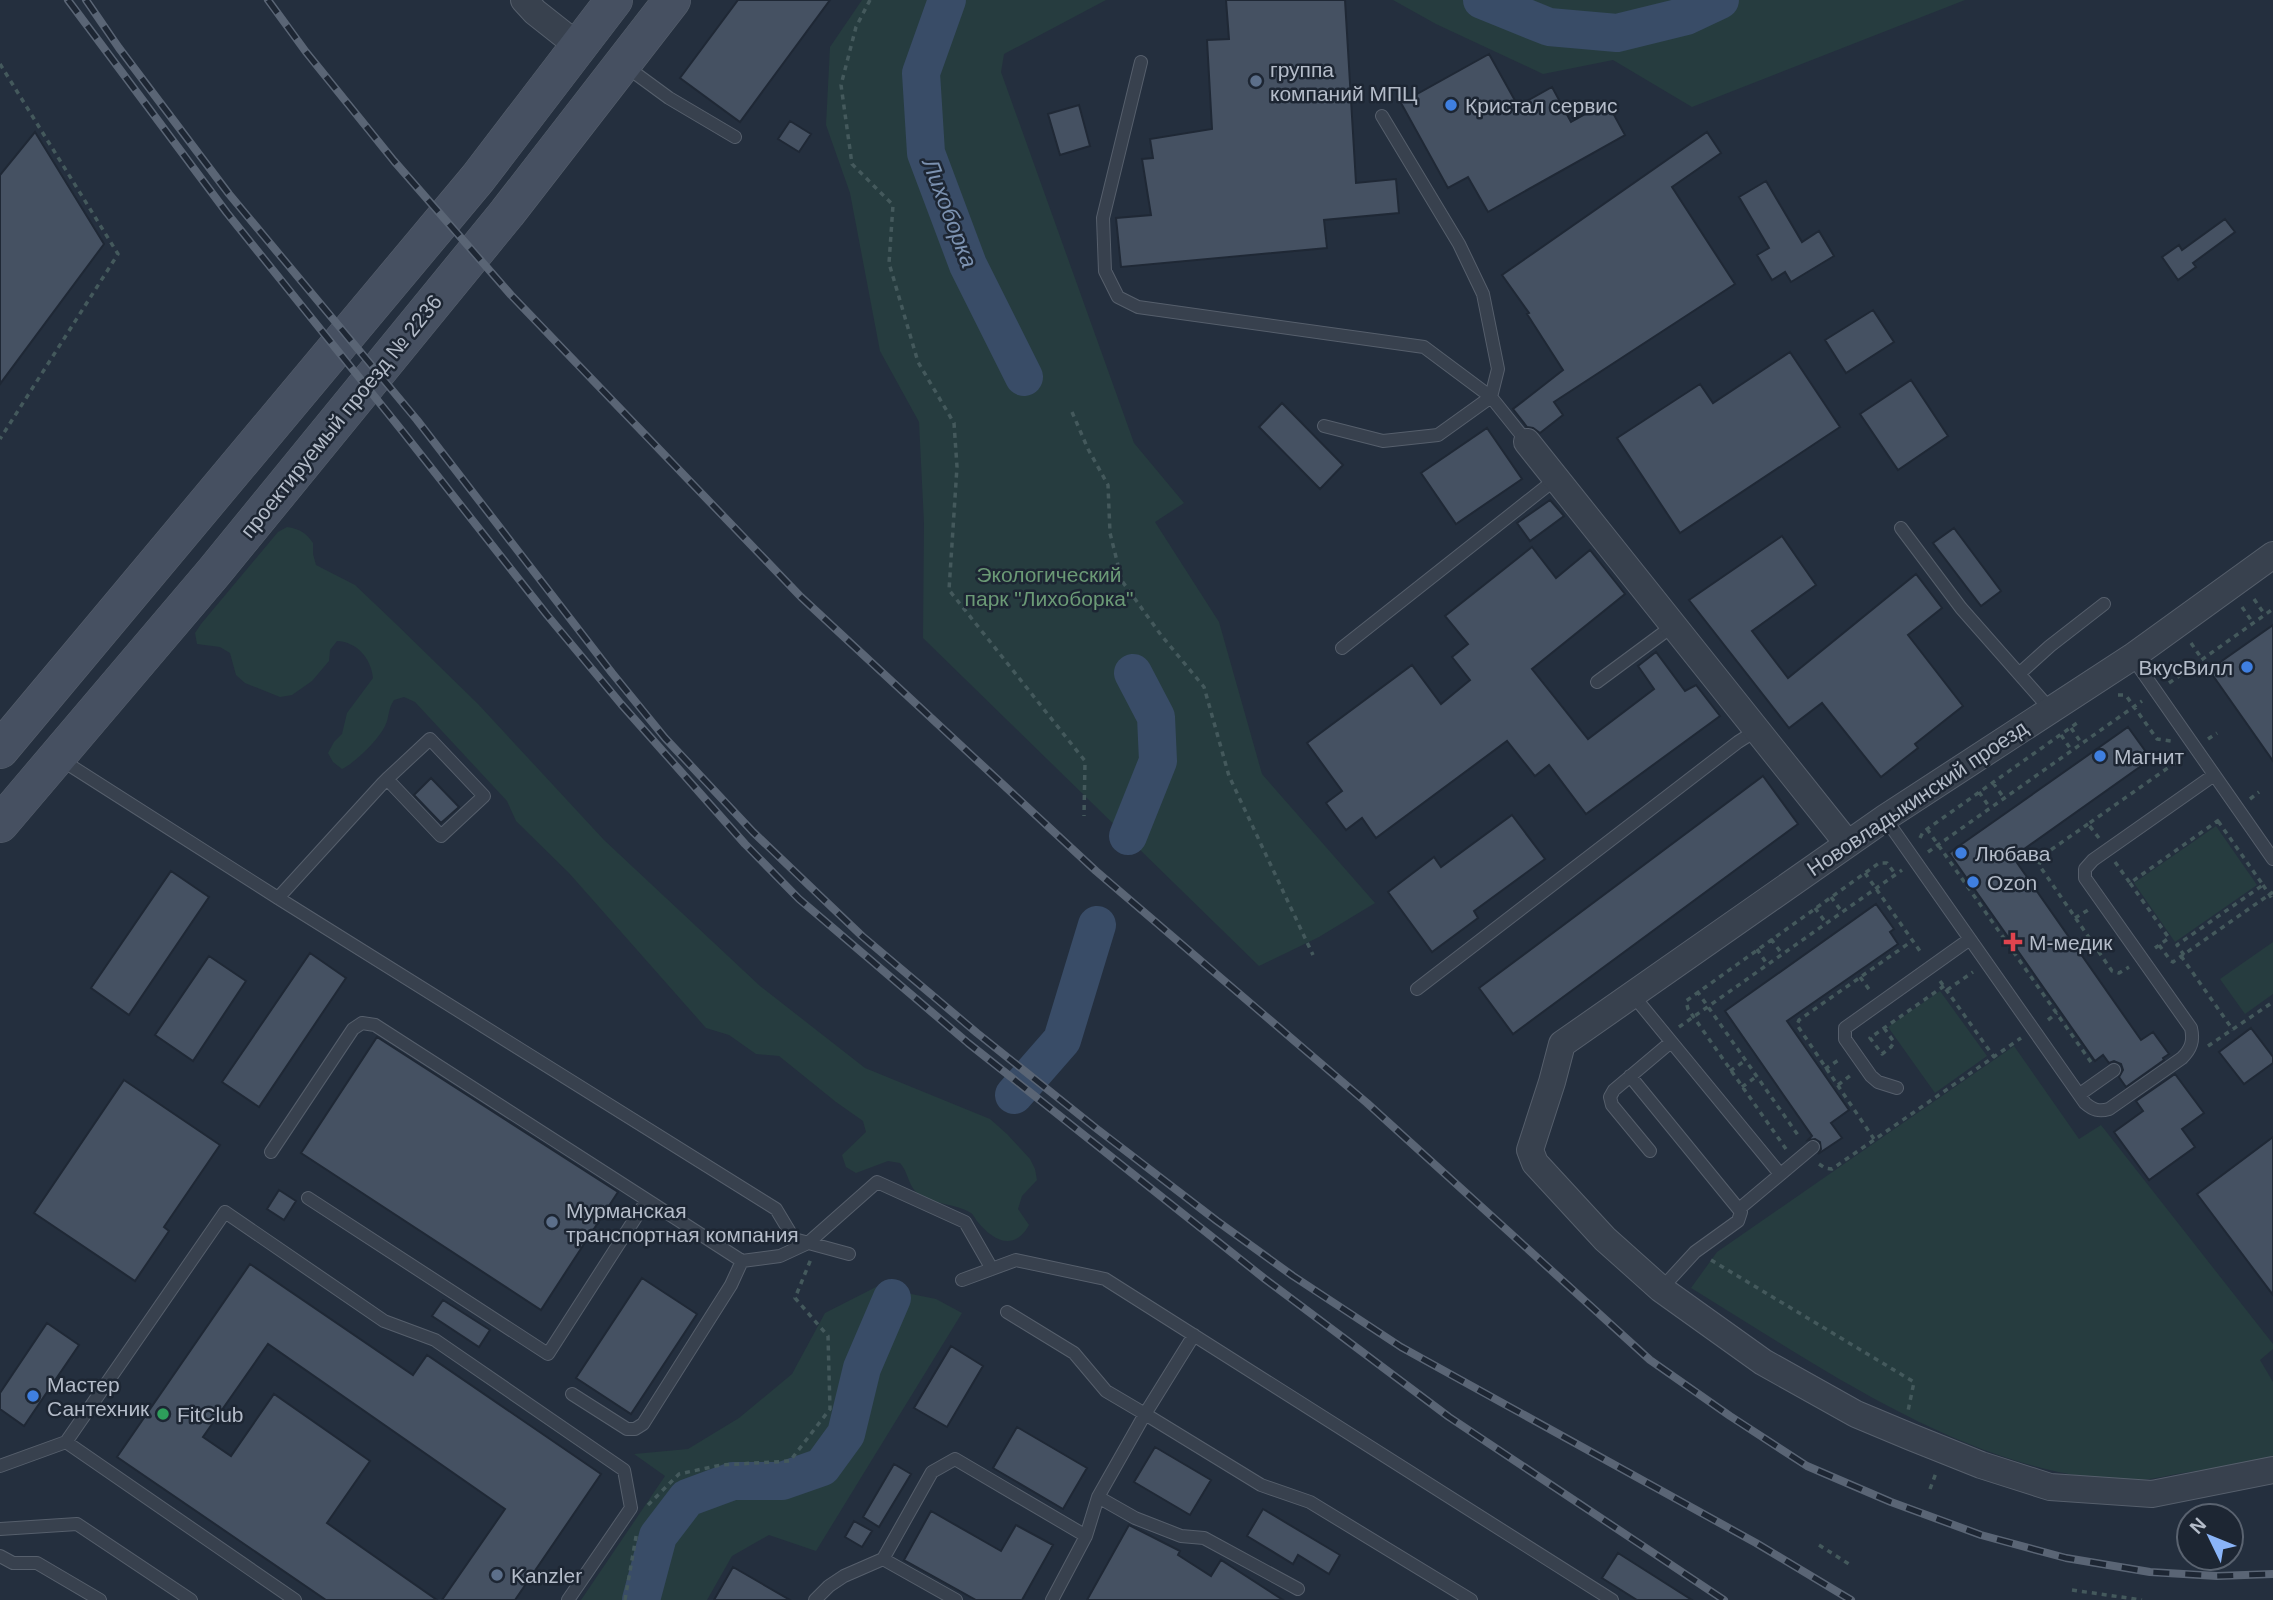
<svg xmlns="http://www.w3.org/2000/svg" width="2273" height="1600" font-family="Arial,sans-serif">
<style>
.green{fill:#263c3f}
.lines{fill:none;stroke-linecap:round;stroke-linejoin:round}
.river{stroke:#394c67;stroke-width:38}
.building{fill:#455162;stroke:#1f2835;stroke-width:2}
.lane-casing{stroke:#565f6c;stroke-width:14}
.street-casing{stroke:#565f6c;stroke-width:28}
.secondary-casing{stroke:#565f6c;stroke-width:38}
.path{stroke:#44595c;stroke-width:3.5;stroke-dasharray:5 5;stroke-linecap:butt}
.lane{stroke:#38414e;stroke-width:12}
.street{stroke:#38414e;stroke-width:26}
.secondary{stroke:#465061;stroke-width:37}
.rail-casing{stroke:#5a6575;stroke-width:8}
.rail{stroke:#1d2633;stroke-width:5;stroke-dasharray:16;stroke-linecap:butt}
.service-dot{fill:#5c6f8a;stroke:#1d2633;stroke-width:2.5}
.shop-dot{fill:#3f7fe0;stroke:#1d2633;stroke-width:2.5}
.health-dot{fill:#e0444e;stroke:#1d2633;stroke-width:2.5}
.leisure-dot{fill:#2e9e5b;stroke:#1d2633;stroke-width:2.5}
.labels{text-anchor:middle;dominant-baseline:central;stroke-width:5;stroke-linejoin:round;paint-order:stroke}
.poi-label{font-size:21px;fill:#b4bcc9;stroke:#1d2633;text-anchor:start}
.street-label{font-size:21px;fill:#b4bcc9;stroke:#1d2633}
.park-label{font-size:21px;fill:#6b9a76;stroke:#1d2633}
.water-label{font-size:23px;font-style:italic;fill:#7c92b1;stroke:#1d2633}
</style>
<rect width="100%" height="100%" fill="#242f3e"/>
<path class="green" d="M862,0H1106L1004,54L1001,72L1134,443L1184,503L1155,522L1219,622L1262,774L1375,903L1319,937L1259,966L923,638L924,523L919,422L880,351L850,193L826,125L830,47Z
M1393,0H1965L1692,107L1613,60L1543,74L1436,24Z
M287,527C300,529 306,533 313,543V554L316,565L355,585L396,624L478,704L604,840L760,986L865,1068L990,1119L1007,1134L1030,1159L1035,1169L1037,1180L1022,1196L1018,1209L1029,1225C1014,1252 993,1241 977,1221C976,1220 973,1214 971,1213C956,1203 929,1205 915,1191C908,1183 908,1172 900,1163L888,1161L856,1173L846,1167L842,1155L866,1132L863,1121L836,1102L779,1056L756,1054L729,1035L706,1028L569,873L516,821L507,801L415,702L404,697L394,700C387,711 390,716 385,726C379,739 355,763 342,769L333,762L328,753L334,742L342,734L347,713L373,678C371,658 357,642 337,641L330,650L329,661L312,681L292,695L280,697L245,683L236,675L230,653L220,647L197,644L195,633L201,624L278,532Z
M2216,826L2257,885L2175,942L2134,883Z
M2273,942V994L2245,1014L2220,979Z
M1940,991L1987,1056L1935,1093L1888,1027Z
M2014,1046L2079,1139L2101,1125L2273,1344V1349L2260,1360L2273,1382V1460C2243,1464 2213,1469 2183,1473C2170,1475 2155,1479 2141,1480C1983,1484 1821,1367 1691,1288L1717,1252Z
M876,1287L936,1299L962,1313L816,1551L769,1535L732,1556L707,1600H581L665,1476L634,1454L688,1449L739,1418L792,1374L825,1313Z"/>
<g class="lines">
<path class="river" d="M947,0L921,73L926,153L968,265L1024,377
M1482,0L1549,27L1617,33L1686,16L1720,0
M1128,836L1158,761L1156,717L1133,673
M1014,1095L1062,1040L1097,925
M641,1600L658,1536L687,1498L733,1481H782L822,1467L846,1434L862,1368L892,1298"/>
</g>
<path class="building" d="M738,0H830L740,122L680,78Z
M1226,0H1345L1356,183L1396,179L1399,213L1324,220L1327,248L1121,267L1116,218L1151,215L1142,159L1153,158L1150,139L1212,129L1207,40L1229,39Z
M1489,54L1518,106L1552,87L1571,122L1607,102L1625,135L1488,212L1468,177L1448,188L1401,103Z
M1079,105L1090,146L1060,155L1048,114Z
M790,121L811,134L799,152L778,139Z
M35,132L104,244L0,384V175Z
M1707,132L1721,153L1672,187L1735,284L1554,402L1563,415L1540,433L1533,428L1527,427L1513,409L1563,370L1527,314L1529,313L1502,275Z
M1766,181L1802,242L1819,231L1834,256L1791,282L1785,272L1772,280L1757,255L1769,248L1739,197Z
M2225,219L2235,232L2193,263L2196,267L2178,280L2162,257L2179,245L2182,250Z
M1873,310L1894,342L1846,373L1825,340Z
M1790,352L1840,427L1680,533L1617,438L1700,384L1713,403Z
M1911,380L1948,436L1898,470L1860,414Z
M1282,403L1343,465L1320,489L1259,427Z
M1487,428L1522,479L1456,524L1421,473Z
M1550,500L1564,516L1530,541L1517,523Z
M1954,528L2001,591L1981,606L1933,543Z
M1782,536L1816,585L1752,631L1788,678L1916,574L1942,608L1908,635L1963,706L1915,744L1918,748L1881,777L1822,703L1789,728L1689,600Z
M1532,547L1556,578L1590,550L1625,594L1532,669L1588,739L1654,689L1638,666L1656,652L1685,691L1696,685L1720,716L1586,814L1549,765L1535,776L1507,741L1376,838L1362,818L1346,830L1326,803L1342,791L1307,743L1412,665L1441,704L1470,680L1452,657L1468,644L1445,616Z
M2273,625V761L2209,670Z
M2128,727L2151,759L2013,857L2141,1040L2153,1032L2169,1054L2163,1058L2164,1060L2126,1087L2119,1077L2123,1070L2121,1064L2114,1061L2109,1063L2103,1055L2095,1061L1949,853Z
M1763,776L1798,824L1513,1034L1479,988Z
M431,778L459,807L441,823L414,795Z
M1512,815L1545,859L1474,911L1478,918L1432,952L1388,892L1434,857L1441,867Z
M171,871L209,897L129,1015L91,988Z
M1876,904L1894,929L1890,932L1898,944L1787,1021L1849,1110L1831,1123L1842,1138L1818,1154L1821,1149L1820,1142L1815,1139L1808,1140L1812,1136L1725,1011Z
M310,953L346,978L259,1107L222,1082Z
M209,956L246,981L193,1061L155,1035Z
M2251,1028L2273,1057V1063L2244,1084L2219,1052Z
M377,1037L618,1192L541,1310L301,1153Z
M2175,1074L2204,1113L2182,1129L2195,1147L2149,1180L2114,1132L2143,1111L2136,1101Z
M124,1080L220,1145L164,1227L169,1231L135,1281L34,1213Z
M2273,1137V1295L2197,1194Z
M279,1190L296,1201L284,1220L267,1209Z
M250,1264L413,1375L427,1355L601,1474L515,1600H442L505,1509L268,1344L203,1437L231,1456L274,1394L370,1461L327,1523L437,1600H326L117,1457Z
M642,1278L697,1314L631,1414L576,1378Z
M443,1300L490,1330L479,1347L432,1316Z
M47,1323L79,1345L24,1426L0,1409V1393Z
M951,1346L983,1366L947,1427L914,1408Z
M1017,1427L1087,1468L1063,1509L993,1468Z
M1155,1447L1211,1480L1190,1515L1134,1482Z
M894,1464L911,1474L879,1527L863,1517Z
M1263,1509L1340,1555L1329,1574L1298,1555L1293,1564L1247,1536Z
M931,1511L1001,1551L1016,1525L1053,1545L1022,1600H976L904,1560Z
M854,1521L872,1531L862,1547L845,1537Z
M1129,1525L1180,1551L1178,1555L1211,1576L1221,1560L1283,1600H1087Z
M1618,1553L1692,1600H1637L1602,1578Z
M733,1567L790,1600H714Z"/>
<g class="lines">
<defs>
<path id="lane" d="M1141,62L1103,218L1105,271L1118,297L1138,307L1424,347L1491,397L1527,442
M624,65L669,98L735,137
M1324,426L1383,441L1438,435L1491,397L1498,369L1483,294L1459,244L1382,116
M1901,528L1961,608L2050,709
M1342,648L1557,478
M2132,657L2273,859
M2019,674L2050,646L2104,604
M1597,682L1674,625
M60,759L278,898L776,1209L794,1239L849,1254
M1885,818L2085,1103C2093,1110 2099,1112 2109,1109L2182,1058C2191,1049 2194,1041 2191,1028L2085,878V869L2093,860L2214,775
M278,898L382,784L387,779L430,739L484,796L441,836L387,779
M1417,989L1738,742L1757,730
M1632,994L1780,1174
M1630,1076L1741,1212L1738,1221L1695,1252L1661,1289
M1897,1088L1878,1082L1871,1076L1845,1039V1028L1970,939
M2080,1094L2114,1070
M1650,1151L1612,1105L1610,1097L1614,1090L1671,1042
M271,1152L353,1029L362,1023L375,1025L742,1261L780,1256L808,1243L877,1182L965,1222L992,1269
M308,1198L548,1354L647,1200
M1739,1209L1813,1147
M962,1280L1016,1260L1105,1279L1612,1600
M1007,1312L1074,1353L1106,1391L1145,1414L1098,1497L1086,1536L1052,1600
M1194,1335L1145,1414L1261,1485L1310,1502L1471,1600
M572,1394L627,1429H635L643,1424L731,1285L742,1261
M66,1442L295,1600
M0,1466L66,1442L225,1212L384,1321L435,1340L624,1470L631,1508L568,1600
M1098,1497L1135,1518L1181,1536L1204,1538L1298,1589
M0,1529L77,1524L191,1600
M0,1556L13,1563H37L100,1600
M883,1559L956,1600
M815,1600L829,1586L844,1576L883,1559L932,1472L955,1459L1086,1536"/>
<path id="street" d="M524,0L535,12L578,46
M1527,442L1848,844
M2273,555L2132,657L1885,818L1562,1044L1552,1082L1530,1150L1535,1163L1605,1239L1661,1289L1763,1362L1856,1414L1911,1437L1981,1465L2050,1487L2152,1494L2273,1470"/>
<path id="secondary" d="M0,750L478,178L614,0
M0,824L214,572L507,213L672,0"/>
</defs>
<use href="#lane" class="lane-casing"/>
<use href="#street" class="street-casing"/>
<use href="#secondary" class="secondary-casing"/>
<path class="path" d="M870,0L856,27L841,85L852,164L893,205L889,263L918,362L954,423L957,467L949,590L1085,761L1084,816
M0,64L118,254L0,439
M1072,412L1088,449L1108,485L1110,533L1122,581L1161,635L1204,687L1229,776L1313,955
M2254,599L2265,615
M2242,607L2253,623
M2191,643L2202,659
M2169,683L2273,609
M2118,695H2124L2127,697L2157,739L2171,741
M2071,728L2082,744
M2061,735L2072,751
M2208,739L2217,733
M1993,783L2004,798
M1979,792L1990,808
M2250,799L2259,792
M2088,824L2042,856L2039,865L2112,971L2119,973L2129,967
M1927,829L2093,1065
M1920,838L1923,832L2077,723
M2099,838L2088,824L2182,758
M1928,852L2142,701
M2115,862L2130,883L2223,817
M1865,873L1922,954
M2130,883L2169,938L2155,948
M2263,885L2273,900
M1831,897L1842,912
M1815,908L1826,923
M2075,918L2088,910
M1771,939L1782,954
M2159,945L2171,961L2173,962L2273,892
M1757,949L1767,964
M2184,955L2177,945L2263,885L2218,821
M2181,956L2233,1030
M1860,977L1871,992
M1940,981L1994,1057
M1947,990L1973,972
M1697,991L1800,1138
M2048,1020L2057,1013
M1679,1027L1902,870
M1884,1028L1894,1042L1891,1047L1882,1054L1870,1038L1944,986
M2208,1046L2273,1002
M1825,1069L1840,1059
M1730,1071L1746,1060
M1838,1085L1851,1075
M1742,1087L1757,1076
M1874,1139L1797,1025L1799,1020L1912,941
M1786,1149L1688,1009L1686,1001L1879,863H1887L1896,875
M1819,1164L1825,1168L1832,1169L2021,1038
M1711,1260L1914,1382L1908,1411
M1930,1489L1936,1473
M648,1505L679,1474L721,1465L790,1461L830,1409L828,1336L795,1298L811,1259
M1819,1545L1852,1566
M2072,1590L2142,1600
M625,1600L637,1531"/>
<use href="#lane" class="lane"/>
<use href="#street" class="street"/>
<use href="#secondary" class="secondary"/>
<defs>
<path id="rail" d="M68,0L227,213L403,432L547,615L621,704L745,844L799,899L968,1043L1265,1279L1449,1417L1724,1600
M86,0L119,48L229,194L417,420L612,673L665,738L753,832L862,936L977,1033L1097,1129L1217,1221L1293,1276L1401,1347L1756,1543L1851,1600
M268,0L306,52L394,161L511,295L801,597L1096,871L1367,1103L1650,1360L1730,1416L1807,1466L1891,1502L1981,1535L2066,1558L2150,1572L2217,1576L2273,1574"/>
</defs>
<use href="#rail" class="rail-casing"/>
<use href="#rail" class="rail"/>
</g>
<g class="service-dot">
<circle cx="1256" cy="81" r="7"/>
<circle cx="552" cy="1222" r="7"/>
<circle cx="497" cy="1575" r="7"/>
</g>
<g class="shop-dot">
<circle cx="1451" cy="105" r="7"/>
<circle cx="2247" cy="667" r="7"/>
<circle cx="2100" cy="756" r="7"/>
<circle cx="1961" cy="853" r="7"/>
<circle cx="1973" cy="882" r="7"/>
<circle cx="33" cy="1396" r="7"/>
</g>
<path class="health-dot" d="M2009.5 931.5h7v7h7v7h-7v7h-7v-7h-7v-7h7z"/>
<circle class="leisure-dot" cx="163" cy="1414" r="7"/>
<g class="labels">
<g class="poi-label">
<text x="1270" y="69">группа<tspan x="1270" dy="24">компаний МПЦ</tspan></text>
<text x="1465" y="105">Кристал сервис</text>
<text x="2233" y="667" text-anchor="end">ВкусВилл</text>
<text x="2114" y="756">Магнит</text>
<text x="1975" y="853">Любава</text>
<text x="1987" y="882">Ozon</text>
<text x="2029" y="942">М-медик</text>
<text x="566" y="1210">Мурманская<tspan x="566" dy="24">транспортная компания</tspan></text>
<text x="47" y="1384">Мастер<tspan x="47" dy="24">Сантехник</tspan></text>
<text x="177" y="1414">FitClub</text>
<text x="511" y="1575">Kanzler</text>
</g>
<g class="street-label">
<text transform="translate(341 416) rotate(-51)">проектируемый проезд № 2236</text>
<text transform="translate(1917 798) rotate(-34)">Нововладыкинский проезд</text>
</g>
<g class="park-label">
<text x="1049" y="574">Экологический<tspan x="1049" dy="24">парк "Лихоборка"</tspan></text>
</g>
<g class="water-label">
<text transform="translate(950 213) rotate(69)">Лихоборка</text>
</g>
</g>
<g transform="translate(2210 1537) rotate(313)"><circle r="33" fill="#1d2633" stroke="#59626f" stroke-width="2"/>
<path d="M0-5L12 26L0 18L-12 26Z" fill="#8ab4f8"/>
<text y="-10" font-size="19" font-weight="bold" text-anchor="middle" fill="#b4bcc9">N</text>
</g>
</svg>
